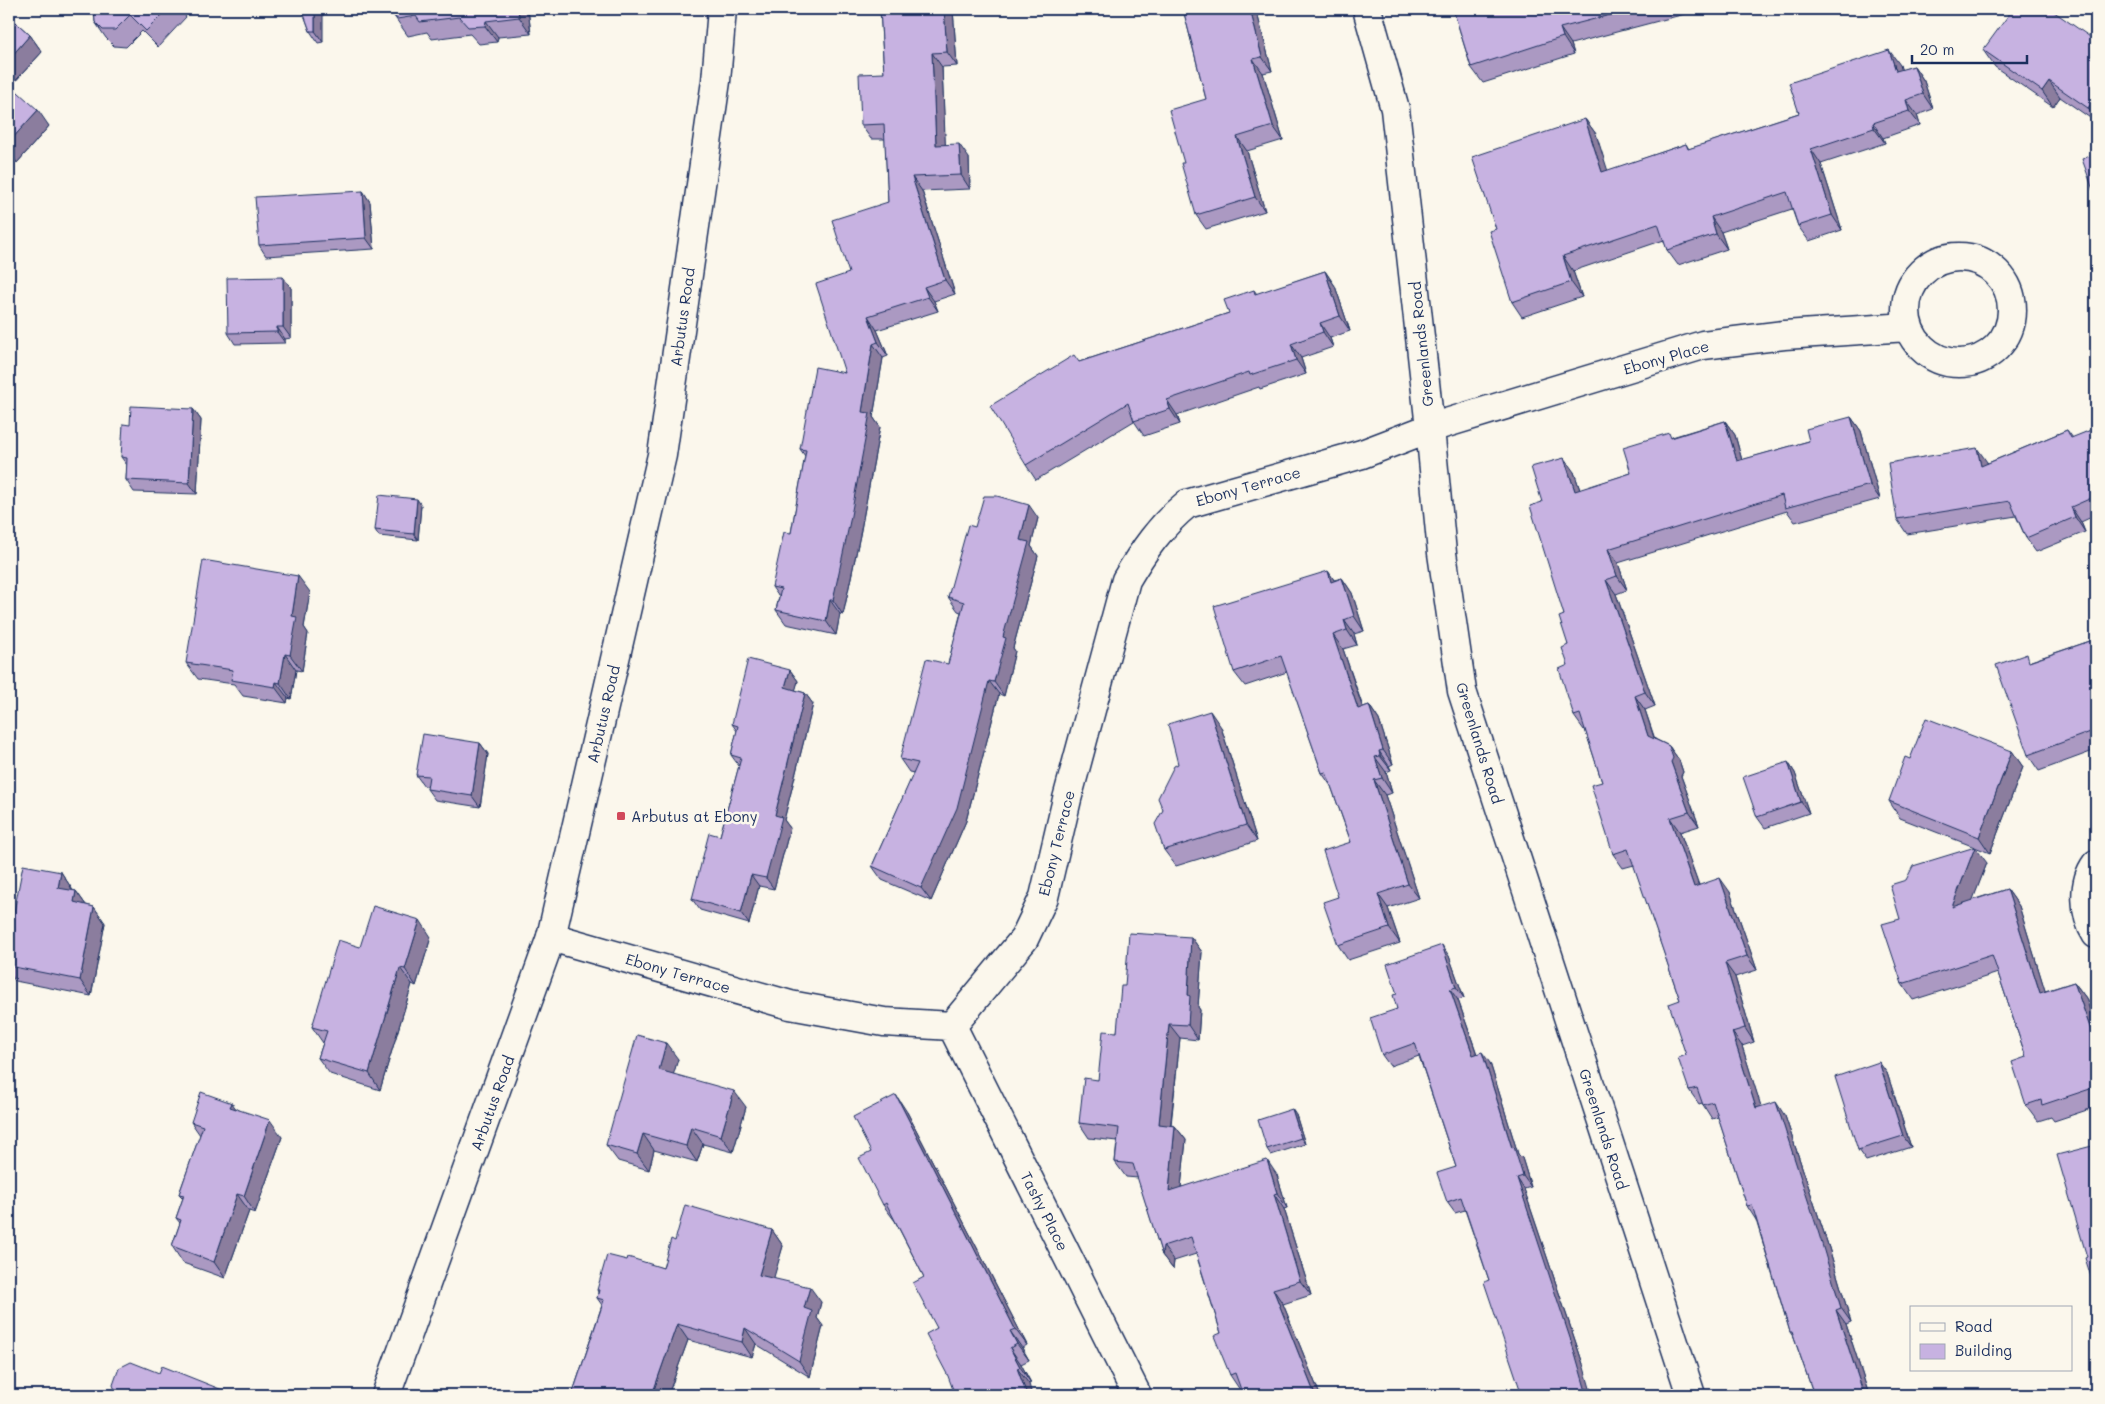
<svg xmlns="http://www.w3.org/2000/svg" width="2105" height="1404" font-family="Mali,sans-serif">
<style>
.lines{fill:none;stroke-linecap:round;stroke-linejoin:round}
.street-casing{stroke:#1b2f5e;stroke-width:31}
.secondary-casing{stroke:#1b2f5e;stroke-width:31}
.street{stroke:#fbf7ec;stroke-width:28}
.secondary{stroke:#fbf7ec;stroke-width:28}
.wall{fill:#ab99c2;stroke:#1b2f5e}
.shaded-wall{fill:#8b7d9e;stroke:#1b2f5e}
.building{fill:#c7b2e1;stroke:#1b2f5e}
.poi-dot{fill:#d1495b;stroke:#fbf7ec;stroke-width:2}
.labels{text-anchor:middle;dominant-baseline:central;stroke-width:5;stroke-linejoin:round;paint-order:stroke}
.street-label{font-size:15px;fill:#1b2f5e;stroke:#fbf7ec}
.poi-label{font-size:15px;fill:#1b2f5e;stroke:#fbf7ec;text-anchor:start}
</style>
<rect width="100%" height="100%" fill="#fbf7ec"/>
<filter id="ink" filterUnits="userSpaceOnUse"><feTurbulence type="fractalNoise" baseFrequency=".02" numOctaves="2"/><feDisplacementMap in="SourceGraphic" scale="10" xChannelSelector="R" yChannelSelector="G"/><feConvolveMatrix kernelMatrix="1 2 1 2 8 2 1 2 1" color-interpolation-filters="sRGB"/></filter>
<g filter="url(#ink)">
<g class="lines">
<defs>
<path id="street" d="M1367,9L1395,109L1430,428L1442,553L1462,691L1691,1395
M1906 310a53 53 0 1 1 106 0a53 53 0 1 1-106 0Z
M2096,864C2082,883 2084,915 2096,934
M551,937L790,1005L884,1022L952,1026L1024,939L1044,897L1067,799L1126,580C1143,551 1161,525 1187,504L1362,454L1430,428L1703,345L1784,335L1908,327
M952,1026L1137,1395"/>
<path id="secondary" d="M386,1395L551,937L662,455L716,81L722,9"/>
</defs>
<use href="#street" class="street-casing"/>
<use href="#secondary" class="secondary-casing"/>
<use href="#street" class="street"/>
<use href="#secondary" class="secondary"/>
</g>
<path class="wall" d="M94,9H180L186,17L158,47L142,31L126,47L114,46L106,38L95,22Z
M302,9L323,42L318,43L310,31Z
M389,9H528L531,34L498,37L497,42L479,44L470,34L432,39L427,32L408,36Z
M880,9H953L957,66L942,67L945,144L969,158L970,189L922,191L955,294L934,301L938,311L877,330L888,356L883,358L873,417L880,427L860,535L843,615L840,614L836,635L786,624L776,610L779,597L772,587L791,533L805,456L800,449L845,373L849,273L888,202L885,139H871L861,125L884,73Z
M1183,9H1256L1272,71L1263,73L1283,140L1247,151L1265,211L1206,229L1196,215L1206,99Z
M1453,9H1711L1701,12L1700,10L1571,44L1574,54L1483,83L1471,67Z
M9,16L30,35L42,52L11,86L49,126L17,163L9,156Z
M2096,41V122L2060,97L2053,107L1995,67L1983,50Z
M1900,65L1901,70L1914,66L1924,81L1933,109L1917,115L1920,125L1883,138L1885,143L1821,164L1842,230L1809,241L1798,226L1792,209L1721,232L1727,249L1678,265L1667,250L1664,240L1573,271L1582,297L1522,317L1512,302L1496,229L1585,119L1596,134L1607,171L1686,144L1689,149L1799,113Z
M363,191L370,202L374,249L266,256L259,245Z
M1325,271L1335,286L1350,331L1330,338L1333,347L1301,358L1306,374L1260,389L1259,387L1177,415L1180,424L1144,436L1134,421L1036,480L1026,465L1079,362L1229,313L1254,290L1257,294Z
M283,277L291,288V338L285,339V343L235,344L228,333Z
M193,409L201,420L197,494L134,492L126,480L127,465L121,457L130,425Z
M1851,417L1861,431L1880,499L1795,522L1787,511L1618,563L1627,590L1616,594L1655,706L1645,710L1655,739L1669,746L1679,760L1683,772L1681,776L1699,826L1680,832L1699,885L1730,892L1757,970L1735,977L1754,1042L1742,1046L1761,1107L1785,1116L1829,1248L1851,1322L1846,1324L1869,1395H1813H1814L1794,1338L1790,1332L1756,1220L1747,1206L1718,1117L1712,1119L1702,1103L1699,1104L1689,1090L1686,1055L1680,1000L1634,865L1623,868L1613,854L1602,782L1585,729L1584,730L1574,716L1568,665V645L1564,615L1542,502L1574,472L1580,490L1631,473L1672,437L1725,421L1735,435L1742,460L1809,441Z
M2096,428V515L2081,522L2085,532L2036,552L2026,538L2016,516L1907,534L1897,519L1987,462L1988,463L2067,430L2073,438Z
M421,505L418,540L379,536L375,530Z
M1038,518L1031,546L1038,556L1013,648L1015,651L1004,696L999,694L966,821L931,901L882,880L872,866L914,773L909,772L900,759L948,664L961,612L958,611L948,597L975,527Z
M1328,571L1334,580L1342,578L1352,593L1364,631L1354,634L1357,645L1343,649L1363,707L1369,705L1379,720L1393,764L1389,766L1391,770L1386,772L1392,793L1385,795L1419,898L1388,908L1400,943L1348,960L1338,945V897L1351,842L1331,786L1322,773L1287,672L1245,686L1234,672Z
M310,592L304,627L308,633L302,671L296,670L291,699L288,698L287,703L243,696L234,684L198,679L186,663Z
M2096,639V750L2039,771L2028,755L2031,661Z
M790,670L798,681L795,690L805,693L813,704L784,820L790,828L774,889L759,886L749,924L700,910L692,899L720,836L739,766L731,755L737,731L732,724Z
M1221,727L1257,841L1176,866L1164,850L1163,810L1178,764Z
M480,743L488,754L480,807L435,800L427,789L428,786H424L416,775Z
M2012,751L2023,767L1990,853L1900,818L1889,801L1910,759Z
M1788,762L1795,773L1809,813L1765,828L1757,817Z
M1987,863L1972,900L2007,889L2019,906L2045,991L2074,982L2086,998L2096,1029V1107L2054,1121L2051,1117L2038,1121L2026,1105V1057L1998,973L1913,1000L1902,984L1900,919Z
M61,872L72,889V890L76,891L86,905L94,907L105,923L91,996L15,981L9,972V938Z
M431,937L416,986L412,984L380,1090L330,1074L318,1058L323,1043L312,1027L360,947Z
M1191,937L1202,952L1198,1007L1200,1010L1198,1040L1180,1038L1171,1125L1175,1126L1186,1140L1181,1187L1277,1175L1287,1208L1284,1209L1311,1295L1283,1304L1320,1395H1243L1241,1390H1240L1230,1375L1221,1333L1196,1254L1174,1261L1173,1269L1162,1255L1138,1178L1126,1177L1115,1162L1117,1141L1089,1138L1079,1123L1098,1080L1117,1032L1125,986Z
M1449,956L1464,998L1458,1000L1477,1054L1490,1063L1518,1154L1522,1158L1531,1187L1524,1189L1583,1364L1489,1280L1465,1210L1455,1213L1447,1202L1456,1167L1419,1056L1390,1066L1382,1055L1397,1009V994Z
M678,1059L673,1074L746,1107L733,1152L703,1144L697,1162L654,1150L649,1170L618,1161L606,1145Z
M1887,1073L1911,1147L1866,1161L1858,1150Z
M236,1108L282,1137L255,1213L249,1211L225,1278L183,1263L172,1246L180,1223L176,1218L183,1198L179,1194L200,1135L191,1122Z
M907,1112L1027,1345L1022,1348L1029,1360L1021,1364L1031,1383L1029,1384L937,1328L924,1277L895,1221L883,1205L871,1152Z
M1296,1115L1305,1144L1271,1155L1267,1149Z
M772,1230L783,1246L773,1278L821,1302L817,1318L823,1326L810,1377L756,1344L752,1357L688,1340L668,1395H572L602,1305L597,1298L598,1292L597,1290L627,1260L663,1268L675,1241Z"/>
<path class="shaded-wall" d="M315,9H323V42L315,31Z
M518,9H528L531,34L519,17Z
M944,9H953L957,66L947,52Z
M1250,9H1256L1272,71L1262,57Z
M486,21L498,37L497,42L485,26Z
M1560,28L1571,44L1574,54L1563,37Z
M30,35L42,52L9,88V59Z
M1889,50L1900,65L1907,86L1896,71Z
M932,53L942,67L946,159L936,145Z
M1253,59L1263,73L1283,140L1273,126Z
M1914,66L1924,81L1933,109L1923,94Z
M2049,81L2060,97L2053,107L2042,91Z
M2096,97V120L2088,108Z
M1906,100L1917,115L1920,125L1909,111Z
M38,110L49,126L17,163L9,151V142Z
M1585,119L1596,134L1613,187L1602,172Z
M1873,123L1883,138L1885,143L1874,128Z
M1237,137L1247,151L1265,211L1255,197Z
M959,144L969,158L970,189L961,175Z
M1811,149L1821,164L1842,230L1832,215Z
M912,177L922,191L955,294L945,280Z
M363,191L370,202L374,249L366,238Z
M1711,217L1721,232L1727,249L1716,234Z
M1563,256L1573,271L1582,297L1571,282Z
M1325,271L1335,286L1350,331L1340,316Z
M283,277L291,288V338L283,327Z
M924,287L934,301L938,311L928,297Z
M868,316L877,330L888,356L878,342Z
M1320,323L1330,338L1333,347L1323,332Z
M277,327L285,339V343L277,332Z
M873,344L883,358L873,417L880,427L860,535L843,615L833,600L862,412Z
M1291,344L1301,358L1306,374L1296,360Z
M1167,400L1177,415L1180,424L1170,409Z
M193,409L201,420L197,494L189,483Z
M1851,417L1861,431L1880,499L1870,485Z
M1725,421L1735,435L1746,475L1737,461Z
M1977,448L1987,462L1991,481L1981,466Z
M1564,458L1574,472L1585,505L1575,491Z
M417,499L421,505L418,540L414,534Z
M1029,505L1038,518L1031,546L1038,556L1013,648L1015,651L1004,696L994,682L1003,637L1020,540Z
M2071,507L2081,522L2085,532L2075,517Z
M1608,549L1618,563L1627,590L1617,576Z
M1328,571L1338,586L1331,582Z
M298,576L310,592L304,627L308,633L302,671L290,655L292,616Z
M1342,578L1352,593L1364,631L1354,616Z
M1606,580L1616,594L1655,706L1645,692Z
M830,600L840,614L836,635L826,621Z
M1344,620L1354,634L1357,645L1347,630Z
M1333,635L1343,649L1368,724L1358,709Z
M285,654L296,670L291,699L280,683Z
M790,670L798,681L793,699L785,687Z
M989,681L999,694L966,821L931,901L921,888Z
M276,682L288,698L287,703L275,687Z
M805,693L813,704L784,820L790,828L774,889L766,878L775,815Z
M1635,696L1645,710L1658,750L1648,736Z
M1369,705L1379,720L1393,764L1383,750Z
M1210,711L1221,727L1257,841L1246,825Z
M480,743L488,754L480,807L472,796Z
M1669,746L1679,760L1683,772L1681,776L1699,826L1689,812L1671,762Z
M1379,751L1389,766L1391,770L1380,756Z
M2012,751L2023,767L1990,853L1979,837Z
M1375,757L1386,772L1392,793L1382,778Z
M1788,762L1795,773L1809,813L1801,802Z
M1374,780L1385,795L1419,898L1408,884Z
M1670,818L1680,832L1704,901L1694,887Z
M1975,847L1987,863L1964,923L1952,907Z
M61,872L72,889L69,904L58,888Z
M751,875L759,886L749,924L741,913Z
M1720,878L1730,892L1757,970L1747,956Z
M2007,889L2019,906L2051,1010L2040,993Z
M76,891L88,908L74,902Z
M1378,894L1388,908L1400,943L1389,928Z
M94,907L105,923L91,996L80,980Z
M420,920L431,937L416,986L405,969Z
M1191,937L1202,952L1198,1007L1200,1010L1198,1040L1188,1025V995Z
M1442,945L1449,956L1464,998L1456,987Z
M1725,963L1735,977L1754,1042L1745,1028Z
M400,968L412,984L380,1090L369,1073Z
M2074,982L2086,998L2096,1029V1041L2093,1036Z
M1450,989L1458,1000L1481,1066L1473,1055Z
M1169,1024L1180,1038L1169,1139L1159,1124Z
M1732,1032L1742,1046L1766,1122L1756,1108Z
M666,1043L678,1059L670,1086L659,1070Z
M1482,1052L1490,1063L1518,1154L1522,1158L1531,1187L1523,1176L1512,1148Z
M1879,1062L1887,1073L1911,1147L1903,1136Z
M734,1091L746,1107L733,1152L721,1136Z
M896,1095L907,1112L1027,1345L1015,1329Z
M1776,1102L1785,1116L1829,1248L1851,1322L1841,1308Z
M232,1103L243,1119L230,1107Z
M1292,1109L1296,1115L1305,1144L1301,1138Z
M270,1120L282,1137L255,1213L244,1196Z
M1175,1126L1186,1140L1179,1206L1169,1191Z
M691,1127L703,1144L697,1162L686,1146Z
M643,1134L654,1150L649,1170L637,1154Z
M1267,1160L1277,1175L1287,1208L1277,1193Z
M1517,1178L1524,1189L1583,1364L1592,1395H1587Z
M237,1194L249,1211L225,1278L214,1262Z
M1274,1194L1284,1209L1311,1295L1300,1281Z
M772,1230L783,1246L770,1291L759,1275Z
M1163,1246L1174,1261L1173,1269L1162,1255Z
M810,1287L821,1302L817,1318L823,1326L810,1377L799,1361L804,1308Z
M1273,1289L1283,1304L1320,1395H1315Z
M1836,1310L1846,1324L1869,1395H1864Z
M677,1324L688,1340L668,1395H652Z
M745,1328L756,1344L752,1357L742,1342Z
M1010,1331L1022,1348L1029,1360L1017,1344Z
M1010,1348L1021,1364L1031,1383L1020,1367Z
M1017,1368L1029,1384L1032,1395H1027Z"/>
<path class="building" d="M94,9H168L146,31L130,15L115,30H103L95,22Z
M302,9H315V31H310Z
M389,9H518L519,17L486,21L485,26L468,27L459,17L420,22L416,16L397,19Z
M880,9H944L947,52L932,53L936,145L959,144L961,175L912,177L945,280L924,287L928,297L868,316L878,342L873,344L862,412L870,413L850,521L833,600H830L826,621L776,610L781,589L772,587L784,532L791,533L806,450L800,449L815,367L845,373L816,284L849,273L832,220L888,202L884,124L861,125L859,74L884,73Z
M1183,9H1250L1262,57L1253,59L1273,126L1237,137L1255,197L1196,215L1181,163H1184L1169,110L1206,99Z
M1453,9H1633L1560,28L1563,37L1471,67Z
M2013,9H2050L2096,41V97L2088,108L2049,81L2042,91L1983,50Z
M9,16L30,35L9,59Z
M1889,50L1896,71L1914,66L1923,94L1906,100L1909,111L1873,123L1874,128L1811,149L1832,215L1798,226L1787,192L1711,217L1716,234L1667,250L1658,224L1563,256L1571,282L1512,302L1489,231L1496,229L1472,157L1585,119L1602,172L1686,144L1688,149L1799,113L1789,83Z
M9,84L38,110L9,142Z
M2096,154V198L2082,159Z
M363,191L366,238L259,245L255,197Z
M1325,271L1340,316L1320,323L1323,332L1291,344L1296,360L1250,375L1249,372L1167,400L1170,409L1134,421L1128,403L1026,465L990,406L1074,355L1079,362L1229,313L1224,300L1254,290L1255,294Z
M283,277V327H277V332L228,333L227,278Z
M131,406L193,409L189,483L126,480L127,458L121,457L123,424L130,425Z
M1851,417L1870,485L1785,508L1782,495L1608,549L1617,576L1606,580L1645,692L1635,696L1648,736L1669,746L1673,758L1671,762L1689,812L1670,818L1694,887L1720,878L1747,956L1725,963L1745,1028L1732,1032L1756,1108L1776,1102L1819,1234L1841,1308L1836,1310L1864,1395H1813H1814L1792,1332H1790L1752,1205L1747,1206L1713,1102L1703,1105L1697,1088L1689,1090L1678,1058L1686,1055L1669,1004L1680,1000L1628,849L1613,854L1591,785L1602,782L1580,714L1574,716L1559,669L1568,665L1562,648L1568,645L1559,617L1564,615L1530,506L1542,502L1531,467L1564,458L1575,491L1631,473L1623,447L1669,433L1671,438L1725,421L1737,461L1809,441L1806,429Z
M2096,428V496L2071,507L2075,517L2026,538L2010,501L1897,519L1888,463L1977,448L1981,466L2067,430L2071,438Z
M379,495L417,499L414,534L375,530Z
M984,496H997L1029,505L1020,540L1029,542L1003,637L1006,638L994,682L989,681L957,808L921,888L872,866L918,763L900,759L926,659L948,664L964,602L948,597L968,525L975,527Z
M203,560L298,576L292,616L297,617L290,655L285,654L280,683L276,682L275,687L231,680L233,670L186,663Z
M1328,571L1331,582L1342,578L1354,616L1344,620L1347,630L1333,635L1358,709L1369,705L1383,750L1379,751L1380,756L1375,757L1382,778L1374,780L1408,884L1378,894L1389,928L1338,945L1323,902L1338,897L1323,851L1351,842L1326,772L1322,773L1281,656L1234,672L1214,606Z
M2096,639V730L2028,755L1996,665L2027,654L2029,662Z
M748,659L790,670L785,687L805,693L775,815L782,817L766,878L751,875L741,913L692,899L709,833L720,836L741,758L731,755L738,726L732,724Z
M1210,711L1246,825L1164,850L1155,824L1163,810L1158,798L1174,766L1178,764L1168,724Z
M1926,718L2012,751L1979,837L1889,801L1905,757L1910,759Z
M423,734L480,743L472,796L427,789L429,776L416,775Z
M1788,762L1801,802L1757,817L1743,777Z
M1975,847L1952,907L2007,889L2040,993L2074,982L2093,1036L2096,1035V1087L2042,1105L2041,1100L2026,1105L2012,1062L2026,1057L1992,955L1902,984L1882,924L1900,919L1890,885L1906,880L1913,866Z
M23,865L61,872L58,888L76,891L74,902L94,907L80,980L9,966V938Z
M373,906L420,920L405,969L400,968L369,1073L318,1058L327,1031L312,1027L338,940L360,947Z
M1129,933L1191,937L1188,995L1190,996L1188,1025L1169,1024L1159,1124L1175,1126L1169,1191L1267,1160L1277,1193L1274,1194L1300,1281L1273,1289L1315,1395H1243L1235,1373L1230,1375L1214,1336L1221,1333L1191,1237L1163,1246L1162,1255L1133,1164L1115,1162L1119,1128L1079,1123L1084,1078L1098,1080L1103,1031L1117,1032L1121,986H1125Z
M1442,945L1456,987L1450,989L1473,1055L1482,1052L1512,1148L1514,1147L1523,1176L1517,1178L1575,1353L1587,1395H1522L1484,1282L1489,1280L1461,1197L1447,1202L1437,1173L1456,1167L1415,1043L1382,1055L1370,1018L1397,1009L1393,995L1397,994L1387,964Z
M637,1035L666,1043L659,1070L734,1091L721,1136L691,1127L686,1146L643,1134L637,1154L606,1145Z
M1879,1062L1903,1136L1858,1150L1835,1077Z
M201,1092L232,1103L230,1107L270,1120L244,1196L237,1194L214,1262L172,1246L181,1220L176,1218L184,1195L179,1194L203,1126L191,1122Z
M896,1095L1015,1329L1010,1331L1017,1344L1010,1348L1020,1367L1017,1368L1027,1395H955L948,1376L926,1334L937,1328L913,1283L924,1277L886,1203L883,1205L859,1158L871,1152L853,1117Z
M1292,1109L1301,1138L1267,1149L1258,1120Z
M2096,1145V1292L2085,1258L2087,1257L2057,1155Z
M685,1205L772,1230L759,1275L810,1287L804,1308L812,1311L799,1361L745,1328L742,1342L677,1324L652,1395H572L604,1300L597,1298L599,1290H597L607,1255L627,1260L628,1257L663,1268L671,1239L675,1241Z
M2096,1315V1333L2091,1317Z
M131,1362L159,1373L162,1366L235,1395H117L113,1385L119,1368Z"/>
</g>
<rect class="poi-dot" x="616" y="811" width="10" height="10" rx="2.5"/>
<g class="labels">
<g class="street-label">
<text transform="translate(682 317) rotate(-82)">Arbutus Road</text>
<text transform="translate(1421 344) rotate(-96)">Greenlands Road</text>
<text transform="translate(1666 357) rotate(-16)">Ebony Place</text>
<text transform="translate(1248 486) rotate(-16)">Ebony Terrace</text>
<text transform="translate(603 714) rotate(-77)">Arbutus Road</text>
<text transform="translate(1480 743) rotate(73)">Greenlands Road</text>
<text transform="translate(1056 843) rotate(-76)">Ebony Terrace</text>
<text transform="translate(678 973) rotate(16)">Ebony Terrace</text>
<text transform="translate(492 1103) rotate(-70)">Arbutus Road</text>
<text transform="translate(1604 1129) rotate(72)">Greenlands Road</text>
<text transform="translate(1045 1211) rotate(63)">Tashy Place</text>
</g>
<g class="poi-label">
<text x="631" y="816">Arbutus at Ebony</text>
</g>
</g>
<rect width="2105" height="1404" fill="none" stroke="#fbf7ec" stroke-width="30"/>
<rect x="15" y="15" width="2075" height="1374" fill="none" stroke="#1b2f5e" stroke-width="2" filter="url(#ink)"/>
<rect x="1910" y="1306" width="162" height="65" fill="#fbf7ec" stroke="#a1a7b3"/>
<rect x="1920" y="1323" width="25" height="8" fill="#fbf7ec" stroke="#a1a7b3"/>
<text x="1955" y="1332" font-size="15" fill="#1b2f5e">Road</text>
<rect x="1920" y="1344" width="25" height="15" fill="#c7b2e1" stroke="#a1a7b3"/>
<text x="1955" y="1356" font-size="15" fill="#1b2f5e">Building</text>
<path d="M1912 55v8h115v-8" fill="none" stroke="#1b2f5e" stroke-width="2.5"/>
<text x="1920" y="55" font-size="15" fill="#1b2f5e" stroke="#fbf7ec" stroke-width="4" paint-order="stroke">20 m</text>
</svg>
